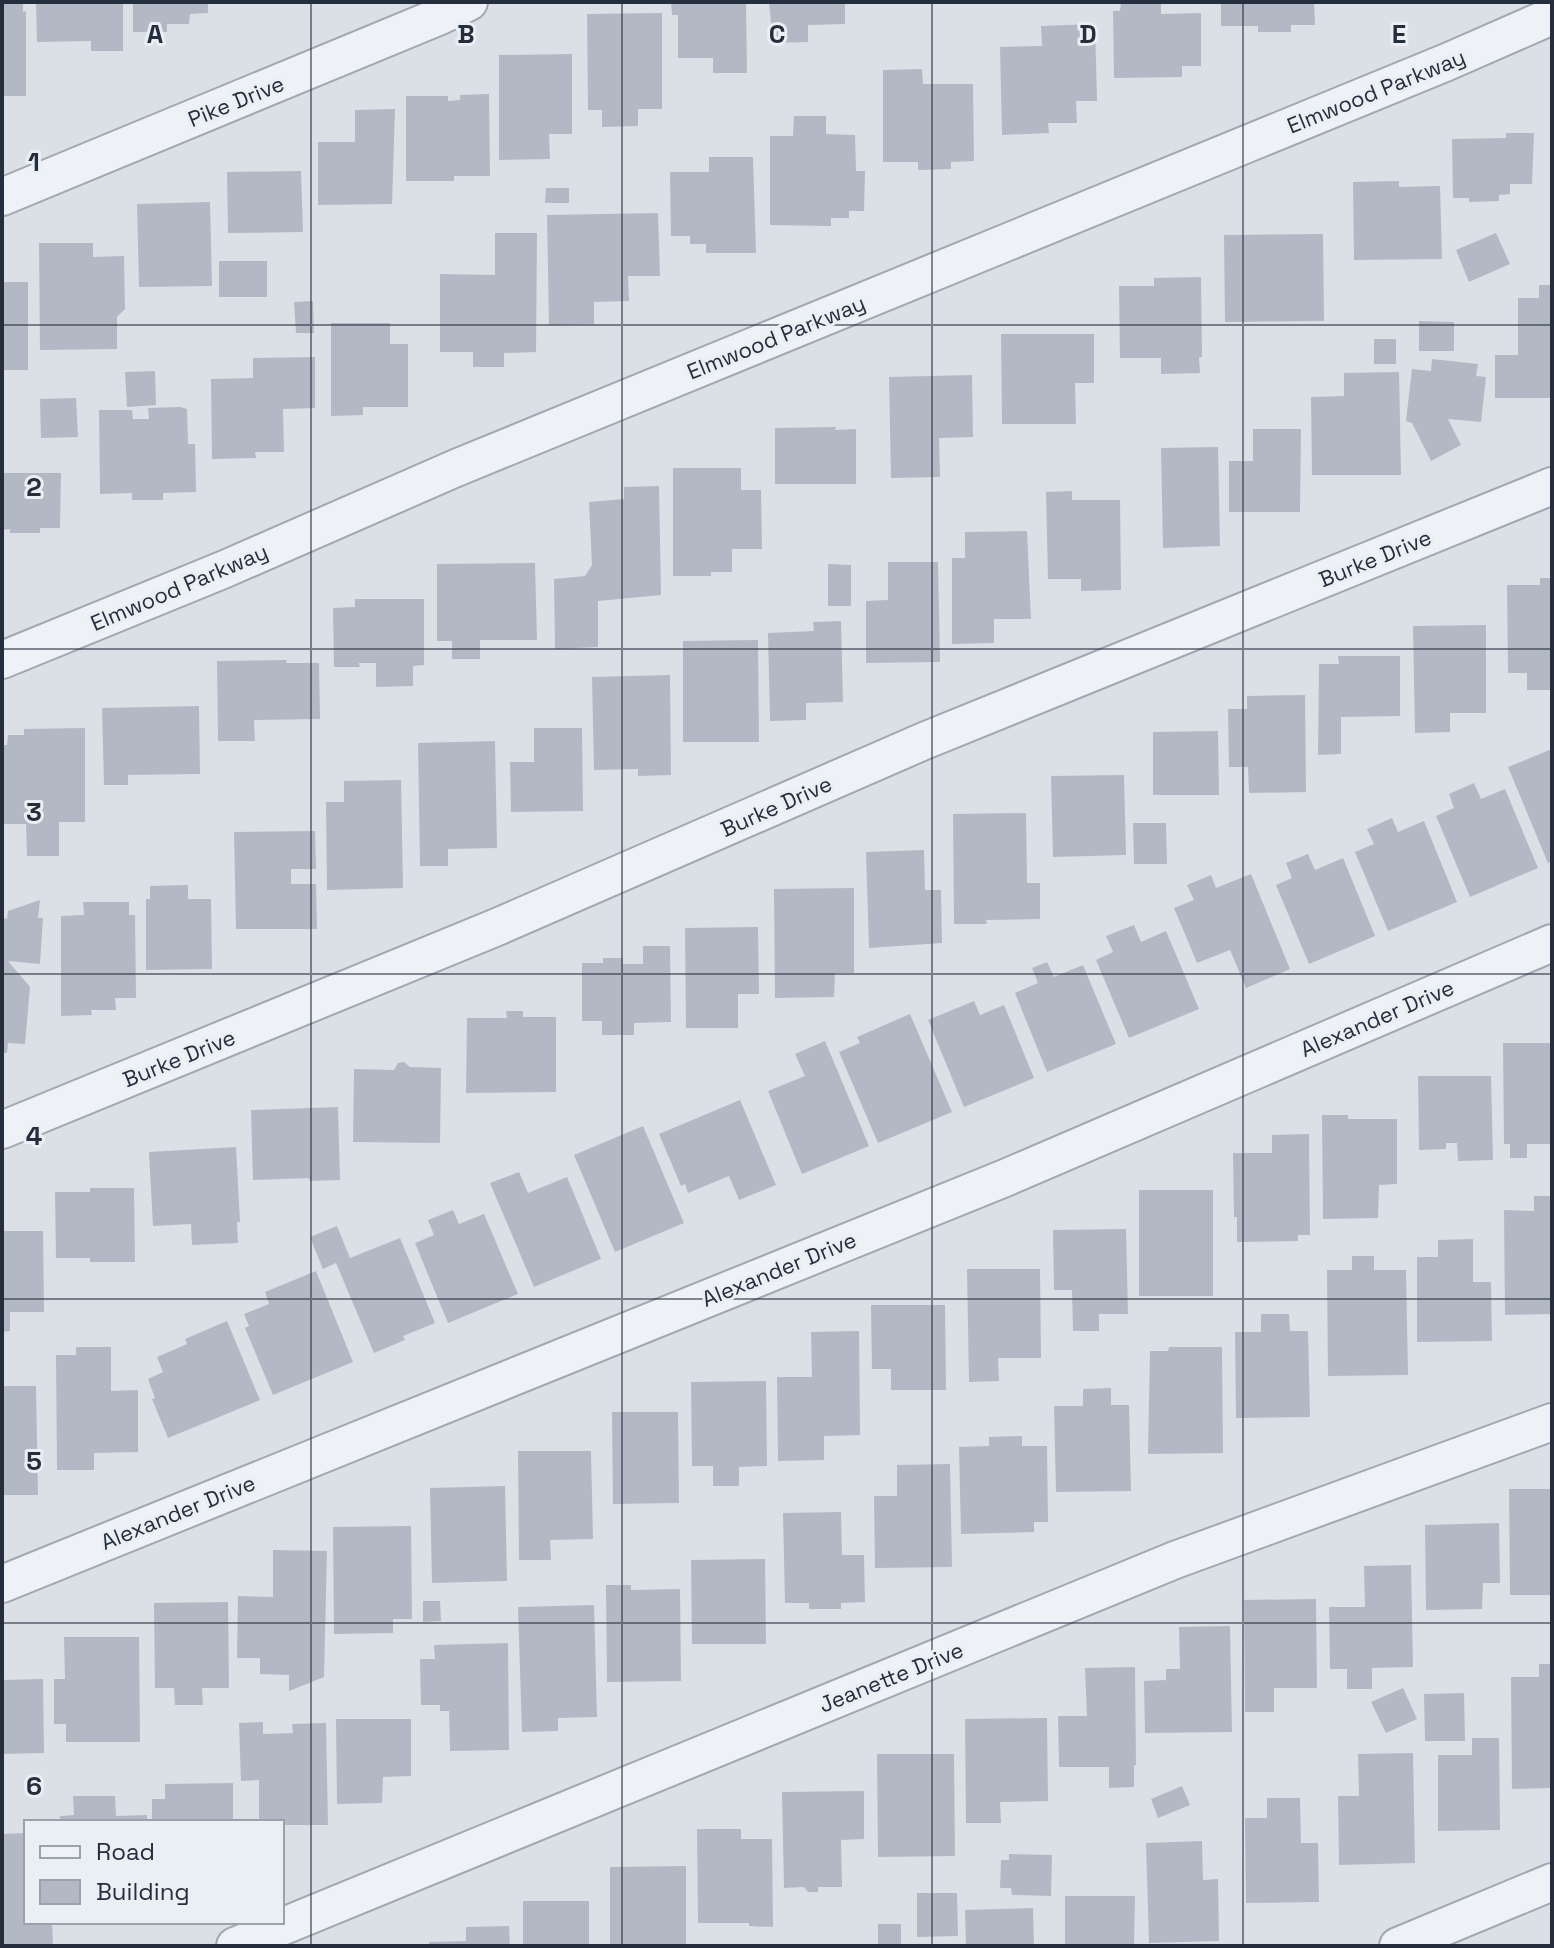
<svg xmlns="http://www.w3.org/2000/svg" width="1554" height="1948" font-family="'Space Grotesk',sans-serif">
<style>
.building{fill:#b2b9c4}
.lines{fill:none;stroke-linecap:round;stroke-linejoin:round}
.street-casing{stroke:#a1a7b1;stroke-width:40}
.street{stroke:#eef1f5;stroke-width:36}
.grid{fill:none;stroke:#252e3d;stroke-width:2;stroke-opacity:0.55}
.labels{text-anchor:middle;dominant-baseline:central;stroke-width:6;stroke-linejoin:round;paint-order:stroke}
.street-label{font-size:22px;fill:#252e3d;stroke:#eaeff4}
.grid-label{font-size:26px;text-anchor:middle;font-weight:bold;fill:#252e3d;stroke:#eaeff4;stroke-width:6;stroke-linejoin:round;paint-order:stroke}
</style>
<rect width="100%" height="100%" fill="#dbe0e7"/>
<path class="building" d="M2,2H23V12L26,11V96H2Z
M36,2H123V51H91V41L37,42Z
M133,2H208V13L190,14L189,24H167V32H133Z
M671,2H746L747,73H713V58H678V15H672Z
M769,2H845V24L808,25V42L773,43Z
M1121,2H1161V14L1201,13V66H1182V77L1114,78L1113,11H1120Z
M1221,2H1314L1315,25H1291V32H1258V26H1221Z
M662,13V109H638V126L602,127V110H588L587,14Z
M1095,24L1097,101H1076L1077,123H1048L1049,133L1002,135L1000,47L1042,46L1041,26Z
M572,54V134H549L550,159L499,160V55Z
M922,69L923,84H973L974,161L951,162V169L918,170V162H883V70Z
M489,94L490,176H454V181H406V96H448V101L460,100V95Z
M395,109L392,204L318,205V142H355V110Z
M794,116H826V134L855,135L856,171H865L864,211H849V218H831V226L770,225V136H793Z
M1506,133H1534L1532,184H1510V194L1499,195V201L1469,202V198H1453L1452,139L1506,138Z
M709,157H753L756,253H706V244H690V236H671L670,172H709Z
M301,171L303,232L228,233L227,172Z
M1399,181V187L1440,186L1442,259L1354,260L1353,182Z
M546,188H569V203H545Z
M210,202L212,286L139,287L137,204Z
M658,213L660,276H628L629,301L594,302V324L549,325L547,215Z
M495,233H537L536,352L504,353V367H473V352H440V274L495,275Z
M1496,233L1510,264L1469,282L1456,250Z
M1323,234L1324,321L1225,322L1224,235Z
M39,243H93V257L124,256L125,309L117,317V349L40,350Z
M219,261H267V297H219Z
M1201,277L1202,357H1199L1200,373L1161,374V358H1120L1119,286H1154V278Z
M2,282H28V370H2Z
M1539,285H1552V398H1495V355H1518V298H1539Z
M313,301L314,333H296L294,302Z
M1419,321L1454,322V351H1419Z
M331,323H390V344H408V407H363V415L331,416Z
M1001,334H1094V383H1075L1076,424H1002Z
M1374,339H1396V364H1374Z
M315,357V408L283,409L284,452H255L256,458L212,459L211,379L253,378V358Z
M1432,359L1478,364L1476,376L1486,377L1481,422L1448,419L1461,445L1431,461L1412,423L1406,421L1412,369L1431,371Z
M155,371L156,405L127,407L125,372Z
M1399,372L1401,475H1312L1311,397L1344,396V373Z
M972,375L973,437L939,438L940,477L891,478L889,377Z
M76,398L78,437L41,438L40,399Z
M180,407L187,409L188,444H195L196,492L163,493V500H132V493L100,494L99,410H132L133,419H149L148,408Z
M836,427L835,430L856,429V484H775V428Z
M1253,429H1301L1300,512H1229V461H1253Z
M1218,447L1220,546L1163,548L1161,448Z
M673,468H741V490H761L762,549H732V572H711V576H673Z
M2,473H61L60,528H40V533H10V529L2,530Z
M659,486L661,595L598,601V647L555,649L554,579L585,576L592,565L589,502L624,499V487Z
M1072,491V500H1120L1121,590L1081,591V579H1048L1046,492Z
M1027,531L1031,619H994V643L952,644V558H965V532Z
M888,562H938L940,662L866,663V601L888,600Z
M535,563L537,640H480V659H452V641H437V564Z
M828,564L851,565V606H828Z
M1540,578H1552V690H1527V673H1508L1507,585H1540Z
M355,599H424V665L413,666V686L376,687V663H359L360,667H334L333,608L355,607Z
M841,621L843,702L806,703V720L770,721L768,633L814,631L813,622Z
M1486,625V713H1450V732L1415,733L1413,626Z
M758,640L759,742H683V641Z
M1338,656H1400V716L1341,717V754L1318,755L1319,664H1339Z
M287,660L286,663H319L320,719L254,720L255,741H218L217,661Z
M670,675L671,775L638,776V769L594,770L592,677Z
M1305,695L1306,792L1249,793L1248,767H1229L1228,709H1247V696Z
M199,706L200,774L128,775V785H104L102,708Z
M85,728V822H59V856H27L26,824H2V745H7L8,735H24V729Z
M534,728H582L583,811L511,812L510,762H534Z
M1218,731L1219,795H1153V732Z
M495,741L497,848L448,849V866H420L418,743Z
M1552,749V861L1548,863L1508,767Z
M1124,775L1126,855L1053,857L1051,776Z
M401,780L403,888L327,890L326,802H344V781Z
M1474,783L1481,799L1505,789L1538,868L1470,897L1436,816L1454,808L1449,794Z
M1026,813L1027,883H1040V919L986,920L987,924H954L953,814Z
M1392,818L1398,832L1424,821L1457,902L1388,931L1355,852L1374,844L1367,829Z
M1133,823H1166L1167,864H1134Z
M315,831L316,869H291V884H316L317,929H236L234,832Z
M924,850L925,890H941L942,943L869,948L866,852Z
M1308,854L1315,870L1343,858L1375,936L1309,964L1276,885L1292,878L1286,863Z
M1251,874L1290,969L1246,988L1230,950L1197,963L1174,908L1194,900L1187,885L1211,875L1216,888Z
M188,885V899H211L212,969L146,970V899H150V886Z
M854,888V973H835L834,997L775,998L774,889Z
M40,900L38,918H43L40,964L8,961L30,987L25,1044L8,1043L7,1053H2V918L7,919L8,911Z
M83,902H129V915H135L136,998H115L116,1010H91L92,1015L61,1016V916L84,915Z
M1134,925L1141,942L1166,931L1199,1009L1129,1038L1096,960L1113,952L1106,936Z
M758,927L759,994H738V1028H686L685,928Z
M643,946H670L671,1022L634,1023V1035H602V1021H582V963H603V958H623V964H643Z
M1047,962L1054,977L1083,965L1116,1044L1047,1072L1015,993L1038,983L1032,968Z
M974,1001L980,1015L1004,1005L1034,1078L964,1107L928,1020Z
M506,1011H523V1017H556V1092L466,1093L467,1018H507Z
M910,1014L952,1112L878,1143L839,1052L860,1043L857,1037Z
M825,1041L869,1146L802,1174L768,1091L805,1076L795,1054Z
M1503,1043H1552V1144H1527V1158H1510V1144H1504Z
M404,1062L410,1067L441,1068L440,1143L353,1142L354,1069L394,1070L398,1063Z
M1418,1076H1491L1493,1160L1458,1161L1457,1143H1446V1149L1419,1150Z
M740,1100L776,1185L739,1200L729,1176L688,1193L685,1184L681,1186L659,1134Z
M338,1107L340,1180L310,1181L309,1178L253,1180L251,1110Z
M1322,1115H1348V1119H1397V1184L1379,1185L1378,1218L1323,1219Z
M643,1126L684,1223L615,1252L574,1155Z
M1309,1134L1310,1235H1298V1241L1237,1242V1217H1234L1233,1153H1272V1135Z
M236,1147L240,1222H237L238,1243L192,1245L191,1224L153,1226L149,1152Z
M519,1172L528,1193L567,1177L601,1259L534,1287L490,1183Z
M90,1188H134L135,1262H90V1258H56L55,1192H90Z
M1139,1190H1213V1296H1139Z
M1534,1196H1552V1314L1505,1315L1504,1210L1534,1211Z
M453,1210L459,1224L484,1214L518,1294L448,1323L415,1243L434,1235L428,1220Z
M337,1226L350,1258L400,1238L435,1323L403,1336L405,1340L374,1353L336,1263L323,1269L310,1237Z
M1126,1229L1128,1314H1099V1331H1073L1072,1290H1054L1053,1230Z
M2,1231H43L44,1312H10V1331L2,1332Z
M1473,1239V1282H1491L1492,1341L1417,1342V1257H1438V1240Z
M1352,1256H1374V1270H1406L1408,1375L1328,1376L1327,1270H1352Z
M967,1269H1040L1041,1358H998L999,1381L969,1382Z
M316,1271L353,1362L273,1395L245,1328L249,1326L244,1314L269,1304L265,1292Z
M871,1305H945L946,1390H891V1369H872Z
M1261,1314H1289L1290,1331H1308L1310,1417L1236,1418L1235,1332H1261Z
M227,1321L260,1400L168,1438L152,1399L155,1398L148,1379L163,1372L157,1357L187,1344L185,1339Z
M859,1331L860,1435L824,1436V1460L778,1461L777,1377H812L811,1332Z
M76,1347H111V1391L138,1390V1452L94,1453V1470H57L56,1355H76Z
M1169,1347H1222L1223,1453L1148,1454L1150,1351H1168Z
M766,1381L767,1466L739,1467V1486H713V1466H692L691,1382Z
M2,1386H36L38,1495H2Z
M1111,1388V1405H1129L1131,1491L1056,1492L1054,1406H1083V1389Z
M612,1412H678L679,1503L613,1504Z
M1022,1436V1446H1047L1048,1522H1034V1532L961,1534L959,1447L989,1446V1437Z
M518,1451H591L593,1539L550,1540L551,1560H519Z
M950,1464L952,1567L875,1568L874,1496H897V1465Z
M505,1486L507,1581L432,1583L430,1488Z
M1509,1489H1552V1595H1510Z
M841,1512L842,1555H864L865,1602L841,1603V1609H809V1603H785L783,1513Z
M1499,1523L1500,1583H1483L1482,1609L1426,1610L1425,1525Z
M411,1526L412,1619H393V1633L334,1634L333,1527Z
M273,1550L327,1551L324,1677L289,1691V1675L260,1674V1658H237L238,1596L273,1597Z
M765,1559L766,1644H692L691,1560Z
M1411,1565L1413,1667L1372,1668V1689H1347V1669H1330L1329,1607H1365L1364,1566Z
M606,1585H631V1590L680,1589L681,1681L607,1682Z
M1316,1599L1317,1688H1274V1712H1245L1244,1600Z
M423,1601H440L441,1621L423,1622Z
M228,1602L229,1688H202L203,1705H175L174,1688H155L154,1603Z
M594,1605L597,1717L558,1718V1731L522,1732L518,1607Z
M1230,1626L1232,1732L1145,1733L1144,1681L1166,1680V1669H1180L1179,1627Z
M64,1637H139L140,1742H66V1724H54V1679H65Z
M508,1643L509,1750L450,1751L449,1711H440V1705H421L420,1659H435L434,1645Z
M1539,1664H1552V1788L1512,1789L1511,1677H1539Z
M1135,1667L1136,1765H1134V1787L1109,1788V1767H1059L1058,1716H1087L1085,1668Z
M43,1679L44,1753L2,1754V1680Z
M1403,1688L1417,1719L1386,1733L1371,1702Z
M1464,1693L1465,1741H1425L1424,1694Z
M1047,1718L1048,1801L1000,1802L1001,1823H966L965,1719Z
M336,1719H411V1776L383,1777L382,1803L337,1804Z
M263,1722V1734L293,1733L292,1724L326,1723L328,1825H282V1822H259V1780L241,1781L239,1723Z
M1472,1738H1499L1500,1830L1438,1831V1755H1472Z
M1413,1753L1415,1863L1339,1865L1338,1796H1359L1358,1754Z
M877,1754H954L955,1856L878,1857Z
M233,1783V1822H152V1799H165V1784Z
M1182,1786L1190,1805L1158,1818L1151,1799Z
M864,1791V1839L841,1840L842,1887H818V1892H808L804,1887L784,1888L782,1792Z
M73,1796H115L116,1816L147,1815V1822H60V1816L74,1815Z
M1267,1798H1300L1301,1843H1318L1319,1902L1246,1903L1245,1818H1267Z
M697,1829H741V1839H772L773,1927L749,1926V1923H698Z
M26,1833V1922H52L53,1945L2,1946V1834Z
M1202,1841L1203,1880L1218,1879L1219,1941L1149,1943L1146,1843Z
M1009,1854L1052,1855L1051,1896L1012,1895L1011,1888H1000L1001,1860H1009Z
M686,1866V1946H610V1867Z
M917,1893H957L958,1936L917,1937Z
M1065,1896H1135L1134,1946H1065Z
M523,1901H589V1946H523Z
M1033,1908L1034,1946H966L965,1910Z
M878,1924H901V1946H878Z
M509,1926L510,1946H429V1942L466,1941V1927Z"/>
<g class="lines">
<defs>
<path id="street" d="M2,197L440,16L469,2
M2,660L225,569L456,468L1447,62L1552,16
M2,1130L497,927L924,741L1552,486
M2,1584L1005,1178L1552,943
M235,1946L1175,1560L1552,1422
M1398,1946L1552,1882"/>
</defs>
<use href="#street" class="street-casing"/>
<use href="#street" class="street"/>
</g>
<path class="grid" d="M311,2V1946M622,2V1946M932,2V1946M1243,2V1946M2,325H1552M2,649H1552M2,974H1552M2,1299H1552M2,1623H1552"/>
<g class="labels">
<g class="street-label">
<text transform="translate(1376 91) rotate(-22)">Elmwood Parkway</text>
<text transform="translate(236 101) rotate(-22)">Pike Drive</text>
<text transform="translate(776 337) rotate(-22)">Elmwood Parkway</text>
<text transform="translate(1375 558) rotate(-22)">Burke Drive</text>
<text transform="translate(179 587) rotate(-23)">Elmwood Parkway</text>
<text transform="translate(776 806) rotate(-24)">Burke Drive</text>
<text transform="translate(1377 1018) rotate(-23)">Alexander Drive</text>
<text transform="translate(179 1058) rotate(-22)">Burke Drive</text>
<text transform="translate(779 1269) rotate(-22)">Alexander Drive</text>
<text transform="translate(178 1512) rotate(-22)">Alexander Drive</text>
<text transform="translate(891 1677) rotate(-22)">Jeanette Drive</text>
</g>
</g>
<g class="grid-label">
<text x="155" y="43">A</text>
<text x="466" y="43">B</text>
<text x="777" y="43">C</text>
<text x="1088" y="43">D</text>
<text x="1399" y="43">E</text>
<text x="34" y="171">1</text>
<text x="34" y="496">2</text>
<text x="34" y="821">3</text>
<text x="34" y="1145">4</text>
<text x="34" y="1470">5</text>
<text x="34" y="1795">6</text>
</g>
<rect width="1554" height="1948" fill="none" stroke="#252e3d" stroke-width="8"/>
<rect x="24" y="1820" width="260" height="104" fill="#eaeff4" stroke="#9ba2ab" stroke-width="2"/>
<rect x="40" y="1846" width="40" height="12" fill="#eef1f5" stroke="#9ba2ab" stroke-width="2"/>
<text x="96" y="1860" font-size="24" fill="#252e3d">Road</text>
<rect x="40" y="1880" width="40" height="24" fill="#b2b9c4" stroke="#9ba2ab" stroke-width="2"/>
<text x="96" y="1900" font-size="24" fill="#252e3d">Building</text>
</svg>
